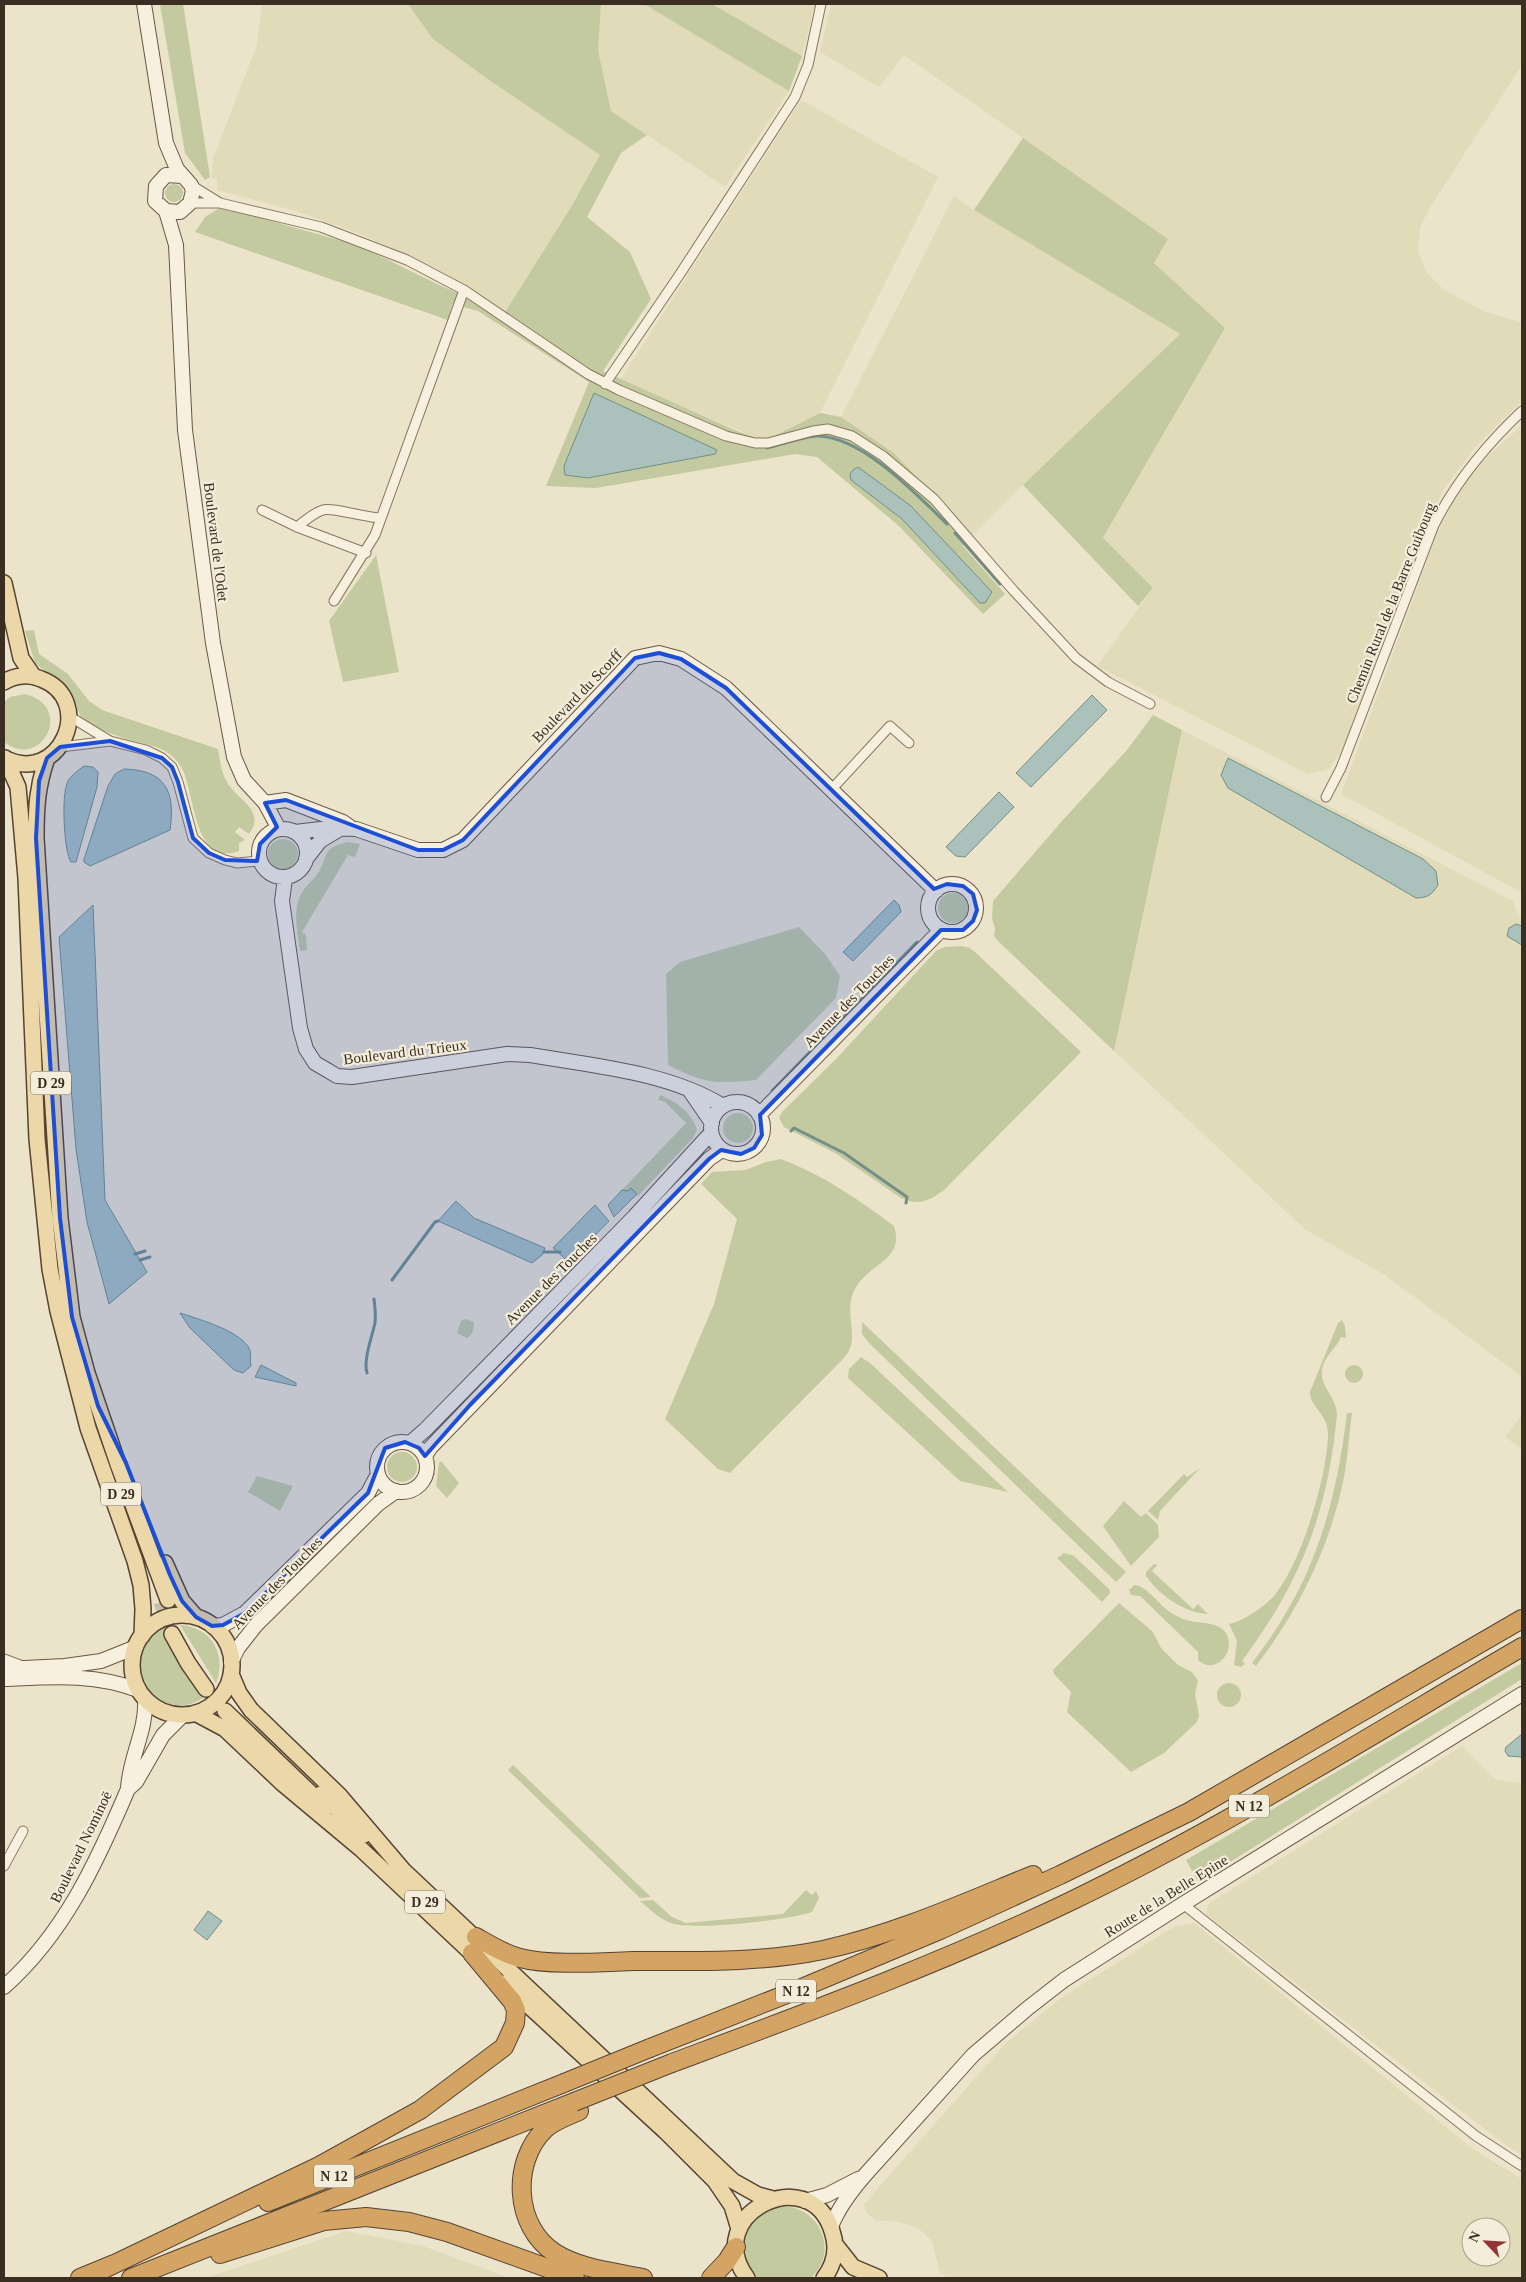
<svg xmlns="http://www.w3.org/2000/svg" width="1526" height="2282" font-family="'Times New Roman',serif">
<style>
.farmland{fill:#e1dbb9;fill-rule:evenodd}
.green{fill:#c4ca9f}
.water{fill:#abc1bb;stroke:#728f88}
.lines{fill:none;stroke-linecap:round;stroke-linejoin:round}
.stream{stroke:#728f88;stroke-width:3}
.primary-tunnel{stroke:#c8bfa9;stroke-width:15;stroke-dasharray:15 8;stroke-linecap:butt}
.street-casing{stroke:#887660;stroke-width:11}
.secondary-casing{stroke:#6a5743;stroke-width:16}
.primary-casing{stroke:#564433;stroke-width:18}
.highway-casing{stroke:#564433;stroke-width:20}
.street{stroke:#f7f0de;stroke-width:9}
.secondary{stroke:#f7f0de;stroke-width:14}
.primary{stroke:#ebd7a7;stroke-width:15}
.highway{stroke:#d3a463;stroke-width:18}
.highway-bridge-casing{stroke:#564433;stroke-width:20;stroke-linecap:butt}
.highway-bridge{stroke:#d3a463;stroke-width:18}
.marked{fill:#1d4ed8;fill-opacity:0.2;stroke:#1d4ed8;stroke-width:4;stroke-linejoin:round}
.labels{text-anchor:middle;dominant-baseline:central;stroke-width:4.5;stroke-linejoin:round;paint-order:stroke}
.shield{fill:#f4edda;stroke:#726759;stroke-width:1}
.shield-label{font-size:14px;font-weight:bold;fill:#3a2e22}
.street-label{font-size:15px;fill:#3a2e22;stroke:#f4edda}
</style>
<rect width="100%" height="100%" fill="#ece3cb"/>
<path class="farmland" d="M262,4H408L433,39L489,80L600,155L571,207L504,314L469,287L434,267L355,232L296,211L217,190V179L212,178L213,158L257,45Z
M601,4H644L789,91L725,187L611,111L598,50Z
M712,4H815L802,56Z
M831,4H1522V65L1429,209L1420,228L1418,251L1427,273L1443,289L1485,312L1522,322V401L1476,446L1443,490L1430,518L1342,750L1329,769L1308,774L1097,666L1153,588L1103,539L1225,328L1154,263L1168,239L904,55L879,87L820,52Z
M801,100L938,177L820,413L772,437L757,438L620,380Z
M954,196L974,210L1180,334L1023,485L972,536L894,453L841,417Z
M1522,425V893L1341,794L1439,529L1452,503L1468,479L1487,457Z
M1182,730L1513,901L1517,914L1522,917V1377L1385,1275L1306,1230L1114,1051Z
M1522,1415V1449L1505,1437Z
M1462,1746L1495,1779L1522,1783V2155L1504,2144L1206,1914L1208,1904Z
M1194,1923L1473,2149L1522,2179V2278H948L940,2273L932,2241L918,2228L898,2222L876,2220L866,2213L864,2204L1006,2043L1061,1998L1175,1926ZM1471,2227H1501V2257H1471Z
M346,2231L423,2246L509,2278H205Z"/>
<path class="green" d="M160,4H183L210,177L205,180L185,153Z
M408,4H601L598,50L611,111L647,135L621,153L587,217L630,252L651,299L603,371L737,431L757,438L772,437L820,413L841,417L894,453L972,536L962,545L1005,594L983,614L899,526L817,457L795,454L596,488L546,486L589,382L478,311L452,304L448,320L195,232L205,217L221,207L360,246L435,283L504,314L571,207L600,155L489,80L433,39Z
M644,4H712L802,56L789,91Z
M1023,138L1168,239L1154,263L1225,328L1103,538L1153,588L1138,606L1023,485L1180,334L974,210Z
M165 193a9 9 0 1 1 18 0a9 9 0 1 1-18 0Z
M376,555L399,672L343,682L329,621Z
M34,630L39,654L68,674L89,701L102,710L218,749C220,760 221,773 227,782C236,799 267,810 249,834L239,827L235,832L245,840L239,843V851C191,868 196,788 180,765C168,747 149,745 130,740C113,735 95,728 81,718L74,699L66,688L35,663L25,631Z
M25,694C75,706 42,771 4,742V702L10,697Z
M1153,715L1182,730L1114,1051L998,941L994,936L995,928L992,919L993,901L1062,821L1127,750Z
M268 854a15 15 0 1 1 30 0a15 15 0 1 1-30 0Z
M348,842L360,844L355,857L348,855L302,932L306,935L307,950L300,951C297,929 291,906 305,888C309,883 314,879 318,873C330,854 320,849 348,842Z
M938 908a15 15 0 1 1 30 0a15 15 0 1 1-30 0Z
M799,927L826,955L840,976L836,998L756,1080C715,1084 706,1084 668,1065L666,974L680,962Z
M961,946L970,948L975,952L1081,1052L944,1190C929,1201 920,1206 901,1198L835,1153L784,1127L779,1118L782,1112L836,1059L936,951L945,947Z
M660,1095C678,1103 691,1111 697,1130L693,1138L638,1196L622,1190L686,1123L665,1102L658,1100Z
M723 1128a15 15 0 1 1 30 0a15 15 0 1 1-30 0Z
M700,1154L704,1158L434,1435L430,1432Z
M781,1159C823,1175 858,1199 894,1226C905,1260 870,1263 856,1287C843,1309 857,1331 850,1348C849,1352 846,1355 844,1358L730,1473L718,1469L665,1419L714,1304L737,1219L701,1184L712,1172L745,1170L766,1162Z
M465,1319L474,1322C474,1329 473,1335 467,1338L457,1333L461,1321Z
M1342,1320L1345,1326L1346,1338L1341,1337C1337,1347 1328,1353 1324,1363C1315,1384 1336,1394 1337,1414C1328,1512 1301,1582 1242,1661L1245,1664L1241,1667L1234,1665L1237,1641L1229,1624C1244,1621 1264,1607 1274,1596C1301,1564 1328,1475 1328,1433C1327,1413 1310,1407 1310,1392L1338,1323Z
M862,1322L1126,1572L1116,1582L868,1342L862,1334Z
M861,1357L870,1363L1008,1492L960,1481L848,1378L849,1369Z
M1345 1374a9 9 0 1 1 18 0a9 9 0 1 1-18 0Z
M1347,1413H1352C1349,1434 1348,1456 1344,1477C1330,1547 1299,1610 1256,1666L1252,1663C1313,1584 1335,1511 1347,1413Z
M387 1467a15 15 0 1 1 30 0a15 15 0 1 1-30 0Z
M441,1461L459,1483L447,1498L436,1486L439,1463Z
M1200,1468L1160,1511L1158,1520L1148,1511L1184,1474L1187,1477Z
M257,1476L293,1486L280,1511L248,1492Z
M1124,1501L1141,1517L1146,1513L1158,1525L1159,1537L1131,1566L1103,1526Z
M1064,1553L1074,1556L1109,1589L1110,1593L1102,1602L1057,1558Z
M1154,1564L1157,1565L1152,1571L1193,1609L1198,1604L1208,1614C1184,1613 1159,1595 1146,1576V1572Z
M1134,1585C1146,1584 1161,1608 1173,1614C1177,1616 1182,1619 1187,1620C1199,1624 1218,1621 1226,1633C1237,1652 1215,1676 1198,1660V1652L1140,1596L1131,1595L1129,1590Z
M1119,1603L1153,1632L1161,1648L1178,1665L1192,1672L1198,1681L1195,1694L1199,1715L1197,1722L1164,1753L1131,1772L1067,1712L1071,1692L1054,1674L1053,1670Z
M180,1625C212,1627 227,1655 216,1683Z
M164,1628L172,1646L206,1696C157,1732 110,1656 164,1628Z
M1522,1663V1679L1198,1882L1186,1860Z
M1217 1695a12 12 0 1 1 24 0a12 12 0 1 1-24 0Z
M513,1765L651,1897L640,1898L508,1770Z
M806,1890L812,1895L816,1891L819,1898L812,1912C790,1920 692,1931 671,1923C659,1919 650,1909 640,1901L653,1900L672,1917L686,1923L783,1914Z
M783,2206C821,2208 839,2251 811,2278H757C729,2252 748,2210 783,2206Z"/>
<path class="water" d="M594,393L717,450L715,454L588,478L565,475L564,466Z
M858,467L911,506L992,592L985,603H980L902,519L851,480L850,474L853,470Z
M1092,695L1107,710L1031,787L1016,773Z
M1228,758L1423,859L1436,871L1438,885C1432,895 1427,898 1416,898L1228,788L1221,775Z
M84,766L93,767L98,772L97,787L76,862H71C64,852 62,801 66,787C68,777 76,772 84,766Z
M124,769C165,770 176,791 170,830L90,866L84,862V859L108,786L115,774Z
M999,792L1014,807L965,857L956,856L946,847Z
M894,900L899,905L901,912L853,961L843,952Z
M93,905L105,1200L147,1272L109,1304L87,1222L76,1149L59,937Z
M1516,924L1522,926V945L1507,936L1509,928Z
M631,1188L637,1194L614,1217L608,1205L622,1190L628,1191Z
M456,1201L474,1218L545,1248L542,1255L532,1263L438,1221Z
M595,1205L609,1221L569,1262L553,1248Z
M180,1313C198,1319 242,1331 250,1350C251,1354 250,1361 251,1366L243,1373L234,1370L190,1328Z
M261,1365L296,1383V1386L255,1377Z
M1522,1734V1757L1508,1756L1505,1751L1506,1747Z
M208,1911L222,1921L207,1940L194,1930Z"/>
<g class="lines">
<path class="stream" d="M767,448C780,445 808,435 819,436C864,438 917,495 947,524
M955,533L1000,584
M772,1091L917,942
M791,1131L794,1128L844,1153L907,1197L906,1203
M544,1252H560
M135,1254L145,1251
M140,1260L150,1257
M392,1280L435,1222L438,1221
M367,1373C363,1360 372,1337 375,1323C376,1315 375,1307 374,1299"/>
<path class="primary-tunnel" d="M161,1602L172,1634
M206,1689L225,1711"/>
<defs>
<path id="street" d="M191,185L220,203L321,227L407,260L464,290L588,374L619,390L726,436L755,443H768L813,431L828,429L852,436L883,456L934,499L1013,590L1076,658L1108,682L1150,704
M190,203H220
M605,384L680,274L795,97L808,65L821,4
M262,510L297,527L366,553
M297,527C305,521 313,513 323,510C331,507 368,518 381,518
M334,601L375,535L464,290
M69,716L110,741L146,750L162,758L172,767L178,782L193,838L209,853L225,860L237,863L260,861
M60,747L110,741
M831,790L890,726L909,743
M1326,797L1341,768L1434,525C1456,481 1486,445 1522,411
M4,1659L20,1665
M4,1866L23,1831
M1183,1904L1476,2136L1522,2166"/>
<path id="secondary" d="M144,4L166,143L177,169L191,185L193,191L190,203L180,212L166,211L155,201L156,186L166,175L182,176
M166,211L176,245L185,430L213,643L234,757L244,780L265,803L279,829
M265,803L286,800L343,822L350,827
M259 853a24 24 0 1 1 48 0a24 24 0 1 1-48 0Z
M295,832L329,828L356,829L418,850H443L463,840L635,658L659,653L681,659L726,688L936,891
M306,859L320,841L340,829
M285,878L282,901L300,1028L306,1049L315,1063L327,1070L337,1076L352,1077L507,1054L530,1055C594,1066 668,1072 723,1106
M928 908a24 24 0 1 1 48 0a24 24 0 1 1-48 0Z
M690,1091L712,1123
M711 1128a26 26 0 1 1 52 0a26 26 0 1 1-52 0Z
M759,1115L941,930
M377 1467a25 25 0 1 1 50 0a25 25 0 1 1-50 0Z
M410,1443L425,1430L634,1217L711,1133
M425,1456L430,1448L709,1159L722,1150
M212,1626L223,1625L245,1613L368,1493L378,1474
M231,1662L238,1648L256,1625L378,1504L396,1491
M4,1669L65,1666L101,1661L136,1647
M4,1679C50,1677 94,1673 138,1690
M128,1789L136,1782L163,1735L183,1715
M4,1987C64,1934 97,1862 128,1789C129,1758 147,1731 145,1699
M805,2201L827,2195L858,2179
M831,2227C838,2208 852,2190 865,2175L973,2055L1028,2008L1064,1980L1183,1904L1522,1694"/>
<path id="primary" d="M4,583L21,658L34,677
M4,682C15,675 29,674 41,679C97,700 60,787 4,758
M5,758L18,787L26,878L37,1139L50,1269L58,1311L88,1428L135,1561L141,1585L143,1609L142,1636
M47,758C37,787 36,808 36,838L60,1218L72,1317L87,1373L119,1467L168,1600
M165,1563L182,1601L196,1617
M132 1665a50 50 0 1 1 100 0a50 50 0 1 1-100 0Z
M172,1634L188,1663L206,1689
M231,1674L239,1693L251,1710L340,1796L404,1871L733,2181L758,2195L773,2199
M225,1711L325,1807
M195,1713L225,1729L282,1783L361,1849L480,1961
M321,1794L364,1835
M504,1983L665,2131L715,2181L732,2206L739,2229
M835,2244L853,2267L879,2278
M747,2278C700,2214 810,2160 832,2231C838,2248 834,2265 824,2278"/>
<path id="highway" d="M476,1937C490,1945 504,1954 520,1958C550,1966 602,1962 634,1961C696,1961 761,1963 823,1950C896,1934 964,1903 1033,1875
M650,2048L792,1992L940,1930L1060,1875L1189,1812L1522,1619
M672,2063C806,2013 940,1964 1069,1902C1225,1827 1373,1734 1522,1647
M579,2111C568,2116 553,2121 545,2129C511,2162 514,2227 555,2253C580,2269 615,2272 643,2278
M268,2202L564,2083
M220,2254L324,2221L366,2217L409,2222L447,2232L575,2278
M104,2269L319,2166L420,2110L504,2047L515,2023L516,2010L512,2001L472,1953
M80,2278L114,2264
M131,2278L574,2102
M711,2278L727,2261L736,2247"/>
</defs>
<use href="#street" class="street-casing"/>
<use href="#secondary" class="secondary-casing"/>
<use href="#primary" class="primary-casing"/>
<use href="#highway" class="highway-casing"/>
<use href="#street" class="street"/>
<use href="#secondary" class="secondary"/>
<use href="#primary" class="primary"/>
<use href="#highway" class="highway"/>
<defs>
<path id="highway-bridge" d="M564,2083L650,2048
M574,2102L672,2063"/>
</defs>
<use href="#highway-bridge" class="highway-bridge-casing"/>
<use href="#highway-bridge" class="highway-bridge"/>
</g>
<path class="marked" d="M659,653L681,659L726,688L934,889L947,884L963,886L973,894L977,910L973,921L963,930H941L760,1115L762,1135L754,1148L741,1154L721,1150L709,1159L470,1405L425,1456L419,1448L405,1442L385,1448L368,1493L245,1613L223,1625L212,1626L196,1617L182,1601L170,1575L126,1463L98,1406L72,1317L60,1218L36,838L39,781L47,758L60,747L110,741L162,758L172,767L178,782L193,838L209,853L225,860L257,861L260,844L277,827L265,803L286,800L418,850H443L463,840L635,658Z"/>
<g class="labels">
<g class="shield">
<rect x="31" y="1071.5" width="40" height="23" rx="4"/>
<rect x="101" y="1482.5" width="40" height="23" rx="4"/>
<rect x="1229" y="1794.5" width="40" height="23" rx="4"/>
<rect x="405" y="1890.5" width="40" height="23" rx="4"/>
<rect x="776" y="1979.5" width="40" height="23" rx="4"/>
<rect x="314" y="2164.5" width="40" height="23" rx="4"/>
</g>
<g class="shield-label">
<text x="51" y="1083">D 29</text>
<text x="121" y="1494">D 29</text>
<text x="1249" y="1806">N 12</text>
<text x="425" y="1902">D 29</text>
<text x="796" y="1991">N 12</text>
<text x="334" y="2176">N 12</text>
</g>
<g class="street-label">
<text transform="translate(216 542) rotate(83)">Boulevard de l'Odet</text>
<text transform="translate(1391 603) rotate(-68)">Chemin Rural de la Barre Guibourg</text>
<text transform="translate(577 696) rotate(-46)">Boulevard du Scorff</text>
<text transform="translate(849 1001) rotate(-46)">Avenue des Touches</text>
<text transform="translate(405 1052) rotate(-7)">Boulevard du Trieux</text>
<text transform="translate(551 1279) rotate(-45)">Avenue des Touches</text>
<text transform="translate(277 1583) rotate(-46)">Avenue des Touches</text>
<text transform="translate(81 1847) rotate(-64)">Boulevard Nominoë</text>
<text transform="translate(1166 1896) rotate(-32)">Route de la Belle Epine</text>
</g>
</g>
<rect width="1526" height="2282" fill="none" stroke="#3a2e22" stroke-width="10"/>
<g transform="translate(1486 2242) rotate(295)"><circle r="24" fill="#f4edda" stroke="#aaa190"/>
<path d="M0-4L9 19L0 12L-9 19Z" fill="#933534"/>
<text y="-8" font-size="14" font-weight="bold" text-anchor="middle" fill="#3a2e22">N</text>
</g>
</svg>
